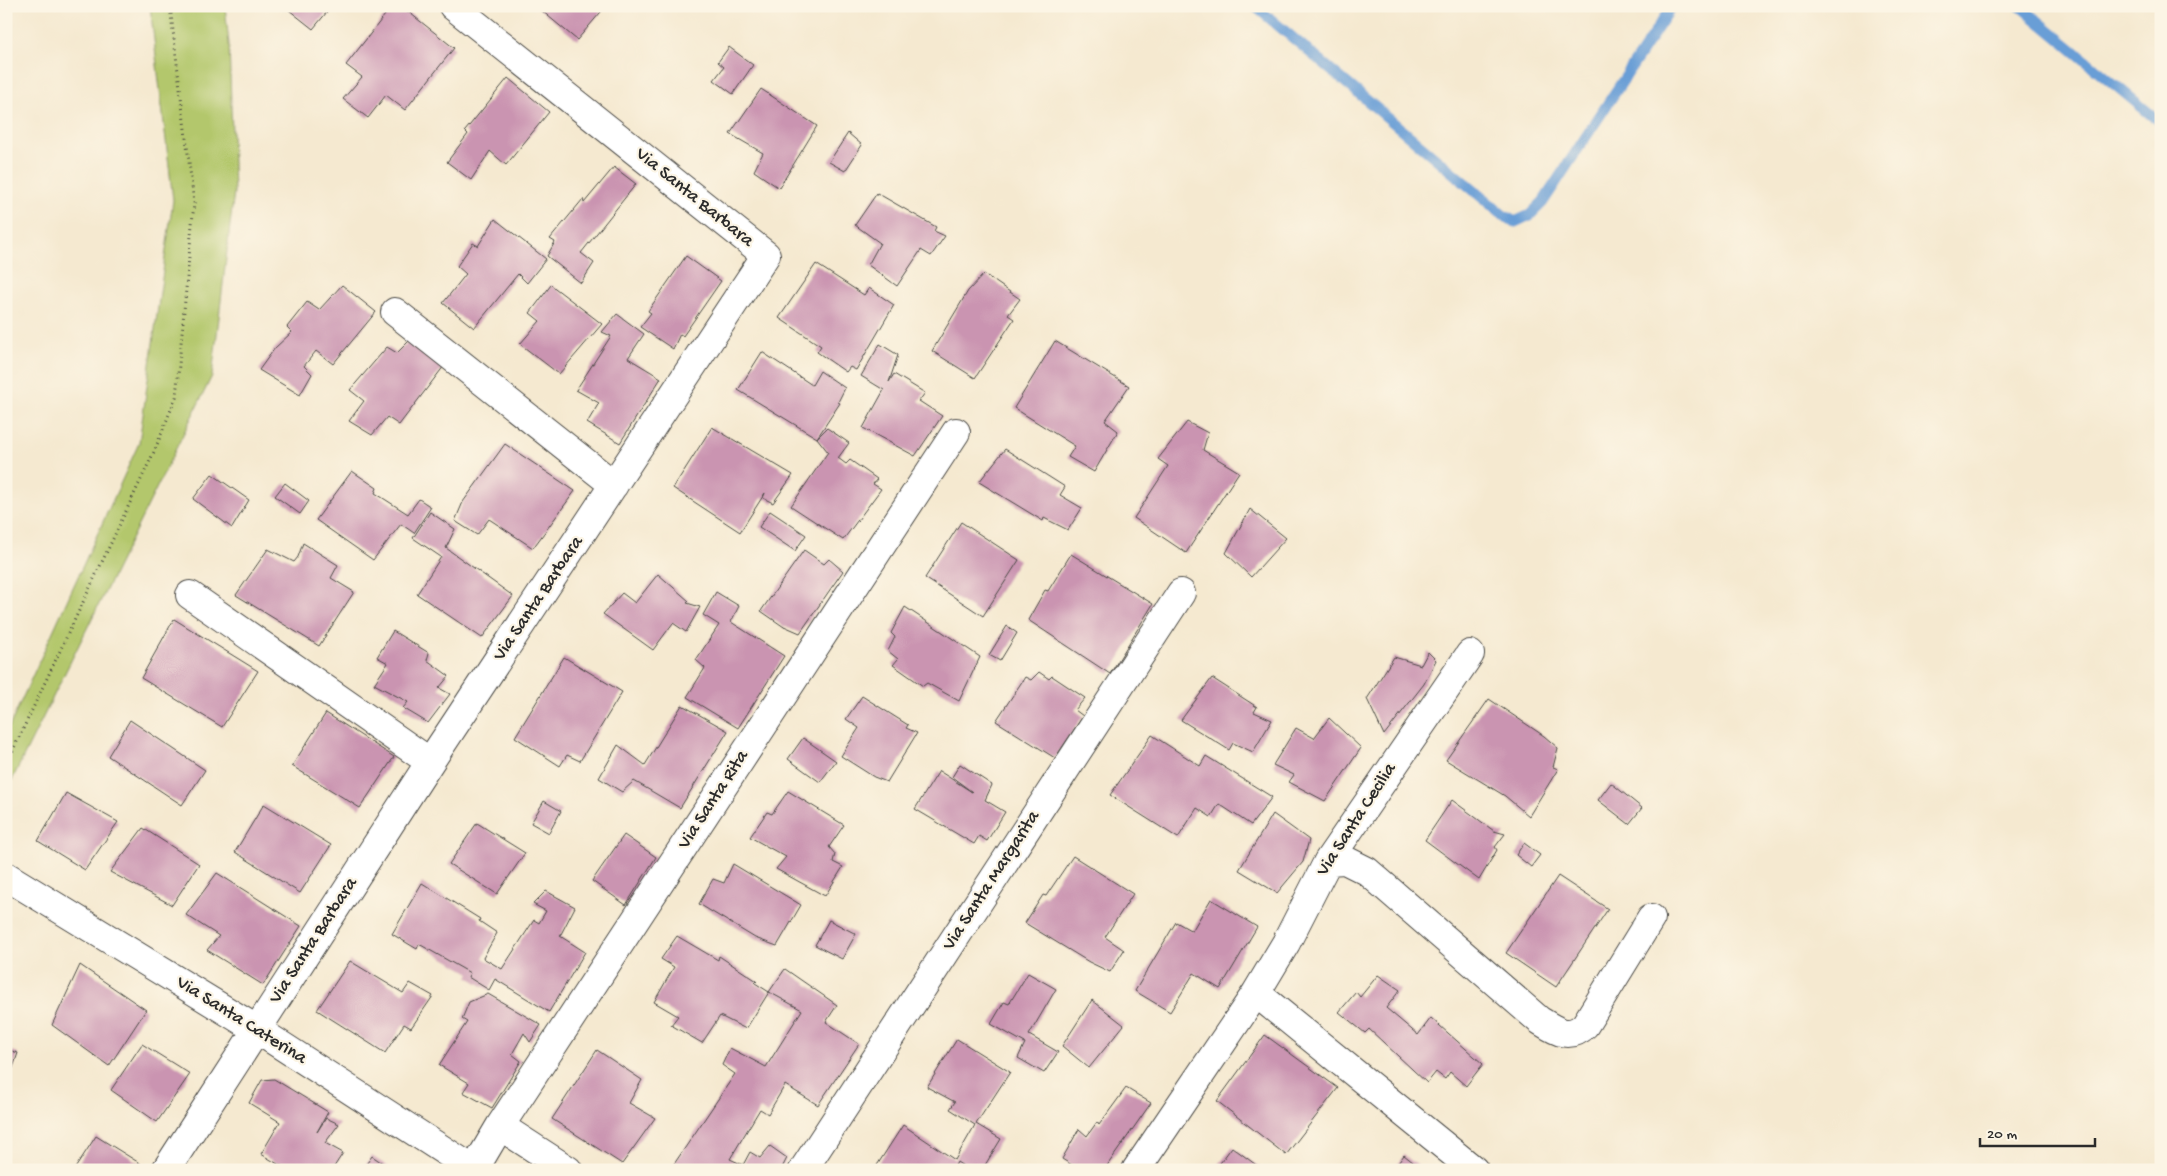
<svg xmlns="http://www.w3.org/2000/svg" width="2167" height="1176" font-family="'Gochi Hand',sans-serif">
<style>
.green{fill:#b3c76c;stroke:#6f794c}
.lines{fill:none;stroke-linecap:round;stroke-linejoin:round}
.stream{stroke:#699ed6;stroke-width:11}
.building{fill:#ca94b1}
.street-casing{stroke:#494844;stroke-width:30}
.path{stroke:#494844;stroke-width:3;stroke-dasharray:1 4;stroke-linecap:butt}
.street{stroke:#fff;stroke-width:28}
.labels{text-anchor:middle;dominant-baseline:central;stroke-width:4.5;stroke-linejoin:round;paint-order:stroke}
.street-label{font-size:19px;fill:#2b2b2b;stroke:#fcf5e5}
</style>
<rect width="100%" height="100%" fill="#fcf5e5"/>
<filter id="ink" filterUnits="userSpaceOnUse"><feTurbulence type="fractalNoise" baseFrequency=".02" numOctaves="2"/><feDisplacementMap in="SourceGraphic" scale="10" xChannelSelector="R" yChannelSelector="G"/><feConvolveMatrix kernelMatrix="1 2 1 2 8 2 1 2 1" color-interpolation-filters="sRGB"/></filter>
<filter id="wash" filterUnits="userSpaceOnUse"><feTurbulence type="fractalNoise" baseFrequency=".0096" numOctaves="4" result="noise"/><feDisplacementMap in="SourceGraphic" scale="20" xChannelSelector="R" yChannelSelector="G"/><feGaussianBlur stdDeviation="1.12" result="paint"/><feColorMatrix in="noise" values="0 0 0 0 0 0 0 0 0 0 0 0 0 0 0 0 0 1.4 0 .05"/><feComposite in="paint" operator="in"/></filter>
<g filter="url(#wash)">
<rect width="100%" height="100%" fill="#f5e9d0"/>
<path class="green" d="M150,6H225L229,44L234,192L212,376L6,792V734L139,443L173,200Z"/>
<g class="lines">
<path class="stream" d="M1255,6L1503,215L1515,222L1530,215L1543,202L1672,6
M2020,6L2161,123"/>
</g>
<g id="blocks">
<path class="building" d="M284,6H332L313,29Z
M392,6H401L454,48L405,110L386,95L368,118L343,99L362,77L346,65Z
M536,6H606L577,40Z
M729,47L753,65L733,94L714,80L724,67L718,62Z
M508,78L549,112L506,165L490,151L471,180L447,162L468,134L465,131Z
M761,89L817,126L779,188L754,171L763,153L730,134Z
M848,133L862,145L845,171L829,162Z
M614,167L636,184L581,253L594,263L581,283L547,256L555,242L550,239L583,199L584,203Z
M877,193L936,227L934,231L945,236L931,256L921,250L897,286L868,265L880,243L855,225Z
M495,219L546,259L527,283L518,274L474,328L443,303L466,274L457,266L473,243L478,246Z
M686,256L721,281L683,336L680,334L673,349L640,327L651,313L648,311Z
M816,264L864,295L869,288L894,305L856,370L850,367L846,372L817,352L821,346L779,318Z
M984,274L1020,299L1008,315L1014,319L975,378L932,351L968,291Z
M342,285L376,312L333,364L316,351L304,366L312,374L300,395L259,370L275,348L292,332L287,327L307,302L319,310Z
M551,285L602,324L559,374L520,344L540,321L530,313Z
M617,314L644,334L628,358L661,378L620,443L587,423L599,403L576,390L611,336L602,332Z
M411,339L444,366L399,425L387,417L372,435L349,421L364,401L350,390L387,347L397,353Z
M1055,341L1129,386L1105,421L1118,431L1094,472L1068,457L1075,446L1014,408Z
M880,344L898,355L889,382L894,374L925,393L919,401L942,416L915,456L863,428L884,390L861,376Z
M762,352L812,385L820,371L845,388L838,402L840,403L817,438L738,390Z
M1187,422L1208,433L1203,450L1239,472L1186,553L1134,518L1168,466L1158,459Z
M712,427L793,475L773,503L763,498L765,493L740,532L673,488Z
M827,428L849,443L838,458L846,464L850,460L877,479L873,484L881,489L843,540L791,506L828,452L817,438Z
M505,444L575,491L533,548L489,519L477,535L455,521L463,502Z
M1005,449L1065,487L1060,495L1082,508L1068,530L1044,518L1043,521L979,482Z
M352,471L377,488L375,493L408,514L419,499L431,507L414,533L401,524L373,560L316,520Z
M212,474L249,500L232,528L193,499Z
M285,483L309,501L300,514L275,496Z
M1250,509L1286,538L1251,577L1226,553Z
M770,511L806,535L795,551L759,527Z
M430,512L455,529L446,548L513,596L482,638L417,594L441,557L413,538Z
M961,522L1019,560L983,616L925,578Z
M303,543L338,565L331,578L354,592L319,646L236,595L268,549L294,562L298,557Z
M804,550L824,564L829,559L843,571L800,633L784,626V627L761,611Z
M1071,554L1153,604L1110,674L1028,620L1045,590L1048,591Z
M658,574L689,601L687,603L700,607L686,632L673,623L653,650L603,614L622,593L635,603Z
M716,592L739,606L731,622L784,656L738,728L687,697L705,668L696,660L719,625L703,615Z
M905,607L980,657L959,701L927,683L923,686L893,665L898,659L888,651L895,637L891,633Z
M174,619L258,671L222,727L141,678Z
M1007,626L1017,633L1000,661L989,655Z
M393,631L429,653L427,660L449,676L439,688L450,694L428,723L403,708L408,702L374,684L388,663L377,657Z
M1428,652L1436,660L1424,684L1384,735L1367,699L1394,657L1421,665Z
M564,657L622,692L580,761L567,755L560,766L515,737Z
M1039,672L1049,679L1052,676L1085,698L1075,710L1083,716L1055,758L996,721L1025,677L1031,680Z
M1212,678L1257,707L1254,712L1272,720L1253,752L1233,743L1229,750L1181,720Z
M862,696L908,725L906,728L917,733L887,782L874,777L841,756L859,728L846,719Z
M1489,699L1544,736L1558,748L1553,767L1558,769L1529,816L1505,796L1446,760Z
M682,705L728,731L680,808L634,781L622,792L599,778L618,745L645,765Z
M326,713L394,757L360,808L292,766Z
M1329,718L1361,748L1325,801L1289,782L1294,775L1273,765L1296,728L1314,738Z
M130,720L205,770L182,805L108,756Z
M1152,735L1200,766L1206,756L1272,797L1251,825L1219,804L1211,817L1197,808L1178,838L1110,795Z
M803,738L836,761L820,782L788,759Z
M960,764L992,785L985,800L1005,812L987,841L979,836L974,844L915,809L939,771L972,792L952,777Z
M1611,783L1642,808L1629,824L1598,800Z
M788,791L844,825L829,847L835,854L833,862L843,867L825,896L776,869L786,857L750,837L767,812L772,814Z
M66,793L118,822L85,870L38,841Z
M1452,800L1494,831L1505,834L1495,847L1497,850L1479,880L1425,840Z
M544,801L561,811L549,833L531,823Z
M264,804L331,845L300,893L235,852Z
M1273,814L1309,840L1303,862L1277,893L1239,870Z
M477,823L525,853L497,894L449,864Z
M143,828L199,864L172,905L110,872Z
M624,835L656,857L626,905L592,881Z
M1524,843L1540,855L1531,867L1516,855Z
M1073,856L1133,894L1105,937L1124,950L1110,972L1089,962L1025,923L1043,895L1046,896Z
M733,864L801,905L777,946L755,938L699,904L713,879L724,883Z
M217,873L301,926L263,985L207,950L219,936L186,915Z
M1558,876L1608,909L1556,987L1506,953Z
M422,883L480,919L479,921L497,933L483,958L502,969L534,920L539,923L546,911L533,904L546,891L575,907L560,936L585,952L549,1012L495,979L489,990L468,977L470,973L419,944L417,949L392,934Z
M1211,899L1257,927L1220,989L1194,973L1170,1012L1135,991L1176,922L1192,931Z
M829,920L856,934L842,959L815,945Z
M677,936L718,960L719,956L757,981L755,983L769,992L785,969L837,1005L826,1022L859,1044L818,1105L785,1085L768,1114L760,1109L730,1159L743,1165L750,1152L760,1158L770,1146L787,1158L781,1170H670L735,1074L722,1065L730,1048L766,1067L802,1010L769,992L746,1029L720,1016L702,1043L671,1025L678,1016L654,1002L674,967L661,959Z
M350,961L403,993L410,983L433,996L411,1028L404,1024L385,1053L317,1010Z
M80,965L146,1010L109,1066L52,1025Z
M1028,973L1056,989L1029,1035L1058,1052L1044,1073L1018,1058L1025,1043L991,1024L1004,1002L1009,1004Z
M1378,975L1400,990L1386,1008L1418,1035L1431,1018L1483,1064L1466,1086L1450,1072L1445,1079L1436,1072L1427,1083L1369,1029L1365,1033L1339,1012L1356,992L1360,997Z
M488,994L541,1025L530,1042L524,1033L512,1054L521,1061L492,1108L463,1092L469,1083L439,1065L467,1022L462,1019L469,1002Z
M1092,1000L1124,1025L1089,1068L1062,1046Z
M1265,1035L1338,1088L1286,1155L1217,1101Z
M957,1039L1010,1072L976,1124L1001,1139L982,1170H969L957,1162L953,1170H874L903,1125L955,1160L975,1125L950,1109L955,1102L927,1087Z
M142,1044L190,1074L157,1122L111,1090Z
M6,1049L18,1053L7,1085H6Z
M597,1050L642,1080L629,1103L655,1118L622,1164L552,1119Z
M274,1079L328,1112L317,1132L326,1118L339,1124L325,1143L343,1153L332,1170H288L261,1154L280,1122L249,1103L262,1080Z
M1126,1088L1151,1103L1104,1170H1080L1062,1159L1079,1129L1087,1136L1097,1122L1099,1125Z
M96,1136L141,1164L138,1170H74Z
M1232,1147L1263,1170H1215Z
M1404,1155L1423,1170H1393Z
M372,1156L393,1170H362Z"/>
</g>
</g>
<g filter="url(#ink)">
<use href="#blocks" fill-opacity="0" stroke="#494844" stroke-width="1"/>
<g class="lines">
<defs>
<path id="street" d="M395,312L614,485
M190,595L430,762
M1328,861L1345,860L1367,871L1539,1020C1555,1030 1569,1041 1585,1025L1651,918
M6,876L256,1029L474,1170
M1256,993L1474,1170
M500,1126L568,1170
M166,1170L430,762L766,255L453,6
M474,1170L500,1126L956,432
M803,1170L1181,593
M1136,1170L1256,993L1286,943L1328,861L1470,654"/>
</defs>
<use href="#street" class="street-casing"/>
<path class="path" d="M6,765L154,452L176,397L194,203L170,6"/>
<use href="#street" class="street"/>
</g>
</g>
<g class="labels">
<g class="street-label">
<text transform="translate(694 198) rotate(39)">Via Santa Barbara</text>
<text transform="translate(539 599) rotate(-56)">Via Santa Barbara</text>
<text transform="translate(714 800) rotate(-57)">Via Santa Rita</text>
<text transform="translate(1357 820) rotate(-57)">Via Santa Cecilia</text>
<text transform="translate(992 881) rotate(-57)">Via Santa Margarita</text>
<text transform="translate(314 941) rotate(-57)">Via Santa Barbara</text>
<text transform="translate(241 1021) rotate(32)">Via Santa Caterina</text>
</g>
</g>
<rect width="2167" height="1176" fill="none" stroke="#fcf5e5" stroke-width="25"/>
<path d="M1980 1138v8h115v-8" fill="none" stroke="#2b2b2b" stroke-width="2.5"/>
<text x="1987" y="1138" font-size="15" fill="#2b2b2b" stroke="#fcf5e5" stroke-width="4" paint-order="stroke">20 m</text>
</svg>
